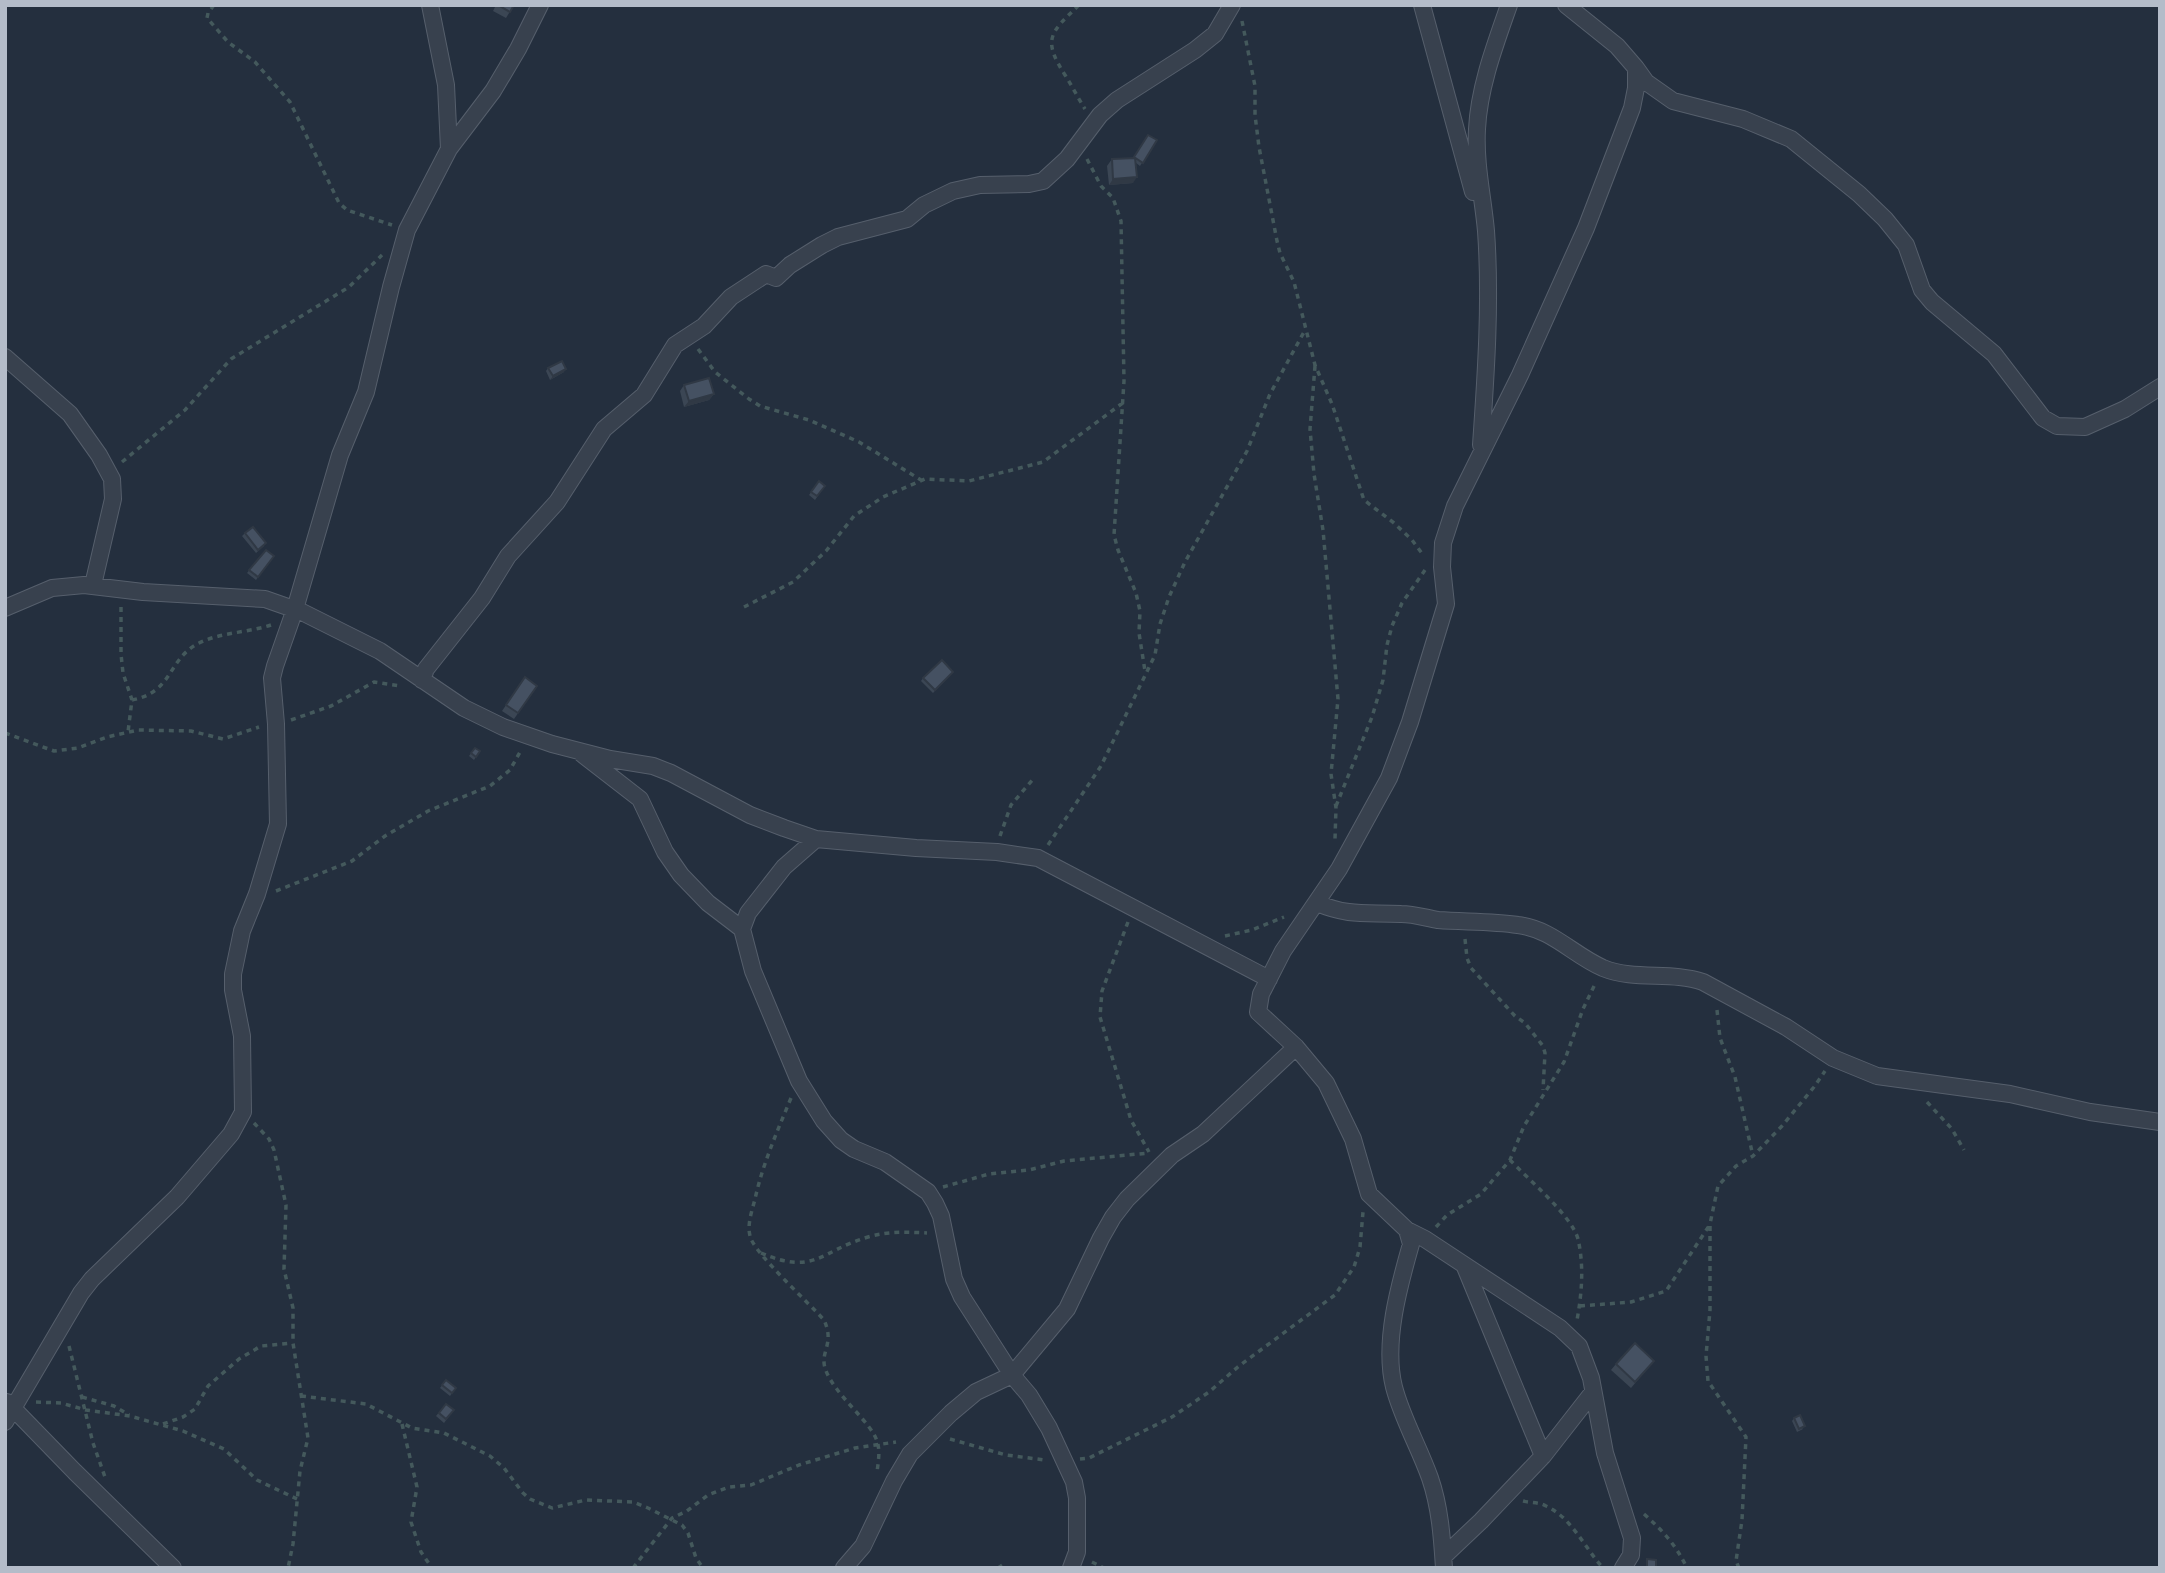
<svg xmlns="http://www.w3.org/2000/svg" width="2165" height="1573" font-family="'Alegreya Sans',sans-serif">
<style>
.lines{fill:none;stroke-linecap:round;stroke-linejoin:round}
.minor-casing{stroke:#565f6c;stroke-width:18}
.path{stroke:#44595c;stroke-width:3.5;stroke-dasharray:5 5;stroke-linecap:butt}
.minor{stroke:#38414e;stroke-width:16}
.wall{fill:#3b4654}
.shaded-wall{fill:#303945}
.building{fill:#455162;stroke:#303945;stroke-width:2}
</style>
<rect width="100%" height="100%" fill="#242f3e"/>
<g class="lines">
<defs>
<path id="minor" d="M430,5L446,85L449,149
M1422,5L1473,192
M1636,68L1646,82L1673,101L1743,119L1791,139L1859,194L1885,219L1906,245L1922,290L1932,302L1994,354L2043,418L2057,426L2085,427L2125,409L2160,387
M5,357L70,414L99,455L112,479L113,499L93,585
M1481,445C1486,374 1491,301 1486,231C1483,197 1475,164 1477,129C1479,87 1495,45 1509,5
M5,608L52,588L84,585L143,592L265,599L302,612L380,651L464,708L503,727L552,744L610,759L653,766L671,773L750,815L784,828L816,839L916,848L997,852L1038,858L1269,979
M422,680L426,669L482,598L508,556L557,502L604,429L644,395L675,345L704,326L731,297L766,274L776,278L790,265L822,245L838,237L907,219L924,205L953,191L980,185L1029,184L1043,181L1067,159L1100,115L1117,100L1195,50L1215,34L1232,5
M582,754L640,799L665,852L681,875L708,903L742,929
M816,839L784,867L748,913L742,929L753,971L799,1081L824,1121L841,1140L854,1149L885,1162L928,1192L935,1203L941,1216L954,1279L962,1297L1012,1375L1029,1395L1049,1428L1074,1482L1077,1498V1552L1071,1568
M1317,903C1350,917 1368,912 1401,914C1414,914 1426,918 1438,920C1464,922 1492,921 1518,925C1552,929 1573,955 1603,968C1635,981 1671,971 1703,982L1786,1027L1833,1058L1877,1076L2010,1094L2090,1112L2160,1122
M1407,1230L1425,1239L1560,1328L1579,1346L1591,1378L1605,1453L1632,1538L1631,1555L1623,1568
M1465,1267L1543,1456
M7,1402L75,1472L173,1568
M5,1422L81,1293L92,1279L177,1197L231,1134L243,1112L242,1036L233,990V974L242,931L257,894L278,824L276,724L272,678L275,666L295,609L340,455L366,392L391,287L407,230L449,149L493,91L518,49L540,5
M1444,1556L1481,1521L1543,1456L1593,1392
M844,1568L863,1546L894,1481L910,1454L951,1413L976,1392L1012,1375L1067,1309L1101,1238L1113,1217L1127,1199L1172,1155L1203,1134L1296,1047
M1444,1568C1442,1537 1440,1507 1430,1478C1419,1447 1402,1418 1394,1387C1383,1343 1399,1286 1411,1244L1407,1230L1369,1194L1353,1139L1326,1083L1296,1047L1258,1012L1261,994L1283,951L1339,869L1389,778L1410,722L1446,604L1442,567L1443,543L1455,506L1520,375L1586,228L1632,108L1636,88V68L1617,46L1566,5"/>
</defs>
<use href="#minor" class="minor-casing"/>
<path class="path" d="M214,5L208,13L207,18L228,42L255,62L290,102L339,203L347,210L392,225
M1079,5C1050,33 1042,39 1065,75C1072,86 1078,98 1085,109
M1242,21L1255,86V115L1259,147L1277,241L1280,253L1294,282L1315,365L1332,404L1364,500L1394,523L1412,540L1424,556
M1087,159L1101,186L1113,198L1121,221L1124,381L1114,535L1118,550L1136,593L1140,611L1139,633L1145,671
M698,349L715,372L749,399L760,406L809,420L859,442L921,480
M1315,366L1310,429L1314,474L1323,530L1338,699L1331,774L1336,808L1335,839
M122,462L185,410L231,359L349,287L382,255
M121,607V654L123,673L132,700L128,732
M744,607L793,582L826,551L854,516L883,497L925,479L969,481L1043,462L1124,402
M132,700C173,692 167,661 197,644C220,632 247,633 271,625
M291,720L331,706L374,682L400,686
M5,733L54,751L78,748L107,737L138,730L191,731L223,739L259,727
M1336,806L1372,717L1383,680L1387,645L1392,626L1402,603L1425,570
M1000,836L1011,805L1034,778
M1048,845L1101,766L1155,655L1160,624L1169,597L1185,562L1247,451L1270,394L1304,332
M276,891L352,861L385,836L428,811L490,786L510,770L520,752
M1128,922L1102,991L1100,1017L1131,1120L1149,1152
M1225,936L1252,930L1284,917
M1465,939L1467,958L1471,968L1515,1016L1525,1023L1543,1046L1545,1053L1543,1090
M1717,1010L1720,1038L1735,1077L1753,1156
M791,1098C777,1132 763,1163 755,1199C752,1211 747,1224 750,1236C753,1252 810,1304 824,1320C835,1344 820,1351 825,1368C834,1396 875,1424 878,1445C880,1453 878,1464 877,1472
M1927,1102L1952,1129L1964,1150
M254,1123L269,1139L274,1150L286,1205L284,1269L293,1308V1343L308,1438L300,1471L293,1544L288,1568
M1510,1160C1527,1178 1572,1216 1578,1239C1584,1265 1582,1293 1577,1320
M943,1187L989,1174L1029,1170L1064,1161L1149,1153
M1436,1227L1447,1215L1481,1194L1510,1160L1524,1126L1564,1062L1583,1009L1596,982
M761,1253C815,1276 820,1251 868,1237C889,1231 907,1232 927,1233
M1580,1306L1631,1302L1666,1291L1709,1226
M69,1346L93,1443L105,1477
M301,1396L366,1404L412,1428L444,1433L490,1456L504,1468L523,1493L530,1499L552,1508L586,1500L633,1502L648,1508L682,1525L688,1533L696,1558L703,1568
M82,1397L114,1406L129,1415
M36,1402L61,1403L86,1410L130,1416L183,1431L224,1449L257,1480L297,1499
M163,1424L183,1417L195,1409L208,1386L239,1359L261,1346L292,1343
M402,1424L417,1487L411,1522L421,1552L432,1568
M950,1439L1006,1455L1045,1460
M1080,1459L1089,1458L1172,1417L1209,1392L1239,1366L1335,1295L1354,1267L1360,1247L1363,1212
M1523,1501C1531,1503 1539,1502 1546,1506C1572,1518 1584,1547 1603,1568
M1644,1514C1663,1531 1676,1545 1687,1568
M1092,1562L1104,1568
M633,1568L672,1518L687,1511L708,1495L729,1487L751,1485L799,1465L855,1448L896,1442
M998,1568L1004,1564
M1739,1568L1736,1561L1742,1520L1746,1437L1708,1381L1706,1356L1710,1310V1224L1718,1186L1736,1166L1753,1156L1782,1126L1814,1087L1825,1071"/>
<use href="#minor" class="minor"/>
</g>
<path class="wall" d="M496,5H514L506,18L493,11Z
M1157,140L1140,166L1136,163L1133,183L1109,185L1107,166L1112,159L1133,158Z
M548,368L564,372L550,380L546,371Z
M684,385L714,394L709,400L684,407L680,391Z
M819,481L825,486L815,500L809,495Z
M245,533L264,546L256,553L242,536Z
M266,550L274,556L256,580L247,573Z
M953,672L933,693L921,681L923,678Z
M525,677L537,686L514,719L502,711Z
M475,748L480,751L474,760L469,756Z
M1654,1361L1631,1388L1611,1370L1616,1364Z
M446,1380L456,1388L450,1396L440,1388Z
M446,1404L454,1410L444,1423L436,1416Z
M1794,1418L1803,1429L1797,1432L1792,1421Z"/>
<path class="shaded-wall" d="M1137,177L1133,183L1109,185L1113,179Z
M566,369L564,372L550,380L553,376Z
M714,394L709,400L684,407L689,401Z"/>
<path class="building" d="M498,5H514L510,12Z
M1148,135L1157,140L1143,163L1134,157Z
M1135,158L1137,177L1113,179L1112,159Z
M562,361L566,369L553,376L548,368Z
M709,378L714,394L689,401L684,385Z
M819,481L825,486L817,496L811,492Z
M253,527L266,543L258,550L245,533Z
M266,550L274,556L258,577L249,570Z
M942,660L953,672L935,690L923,678Z
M525,677L537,686L518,713L506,705Z
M475,748L480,751L476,757L471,753Z
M1635,1343L1654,1361L1635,1382L1616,1364Z
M446,1380L456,1388L452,1393L442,1385Z
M446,1404L454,1410L446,1419L439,1413Z
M1800,1415L1805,1426L1799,1429L1794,1418Z
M1647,1559L1656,1560V1568H1647Z"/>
<rect width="2165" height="1573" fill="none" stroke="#b4bcc9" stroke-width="14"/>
</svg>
